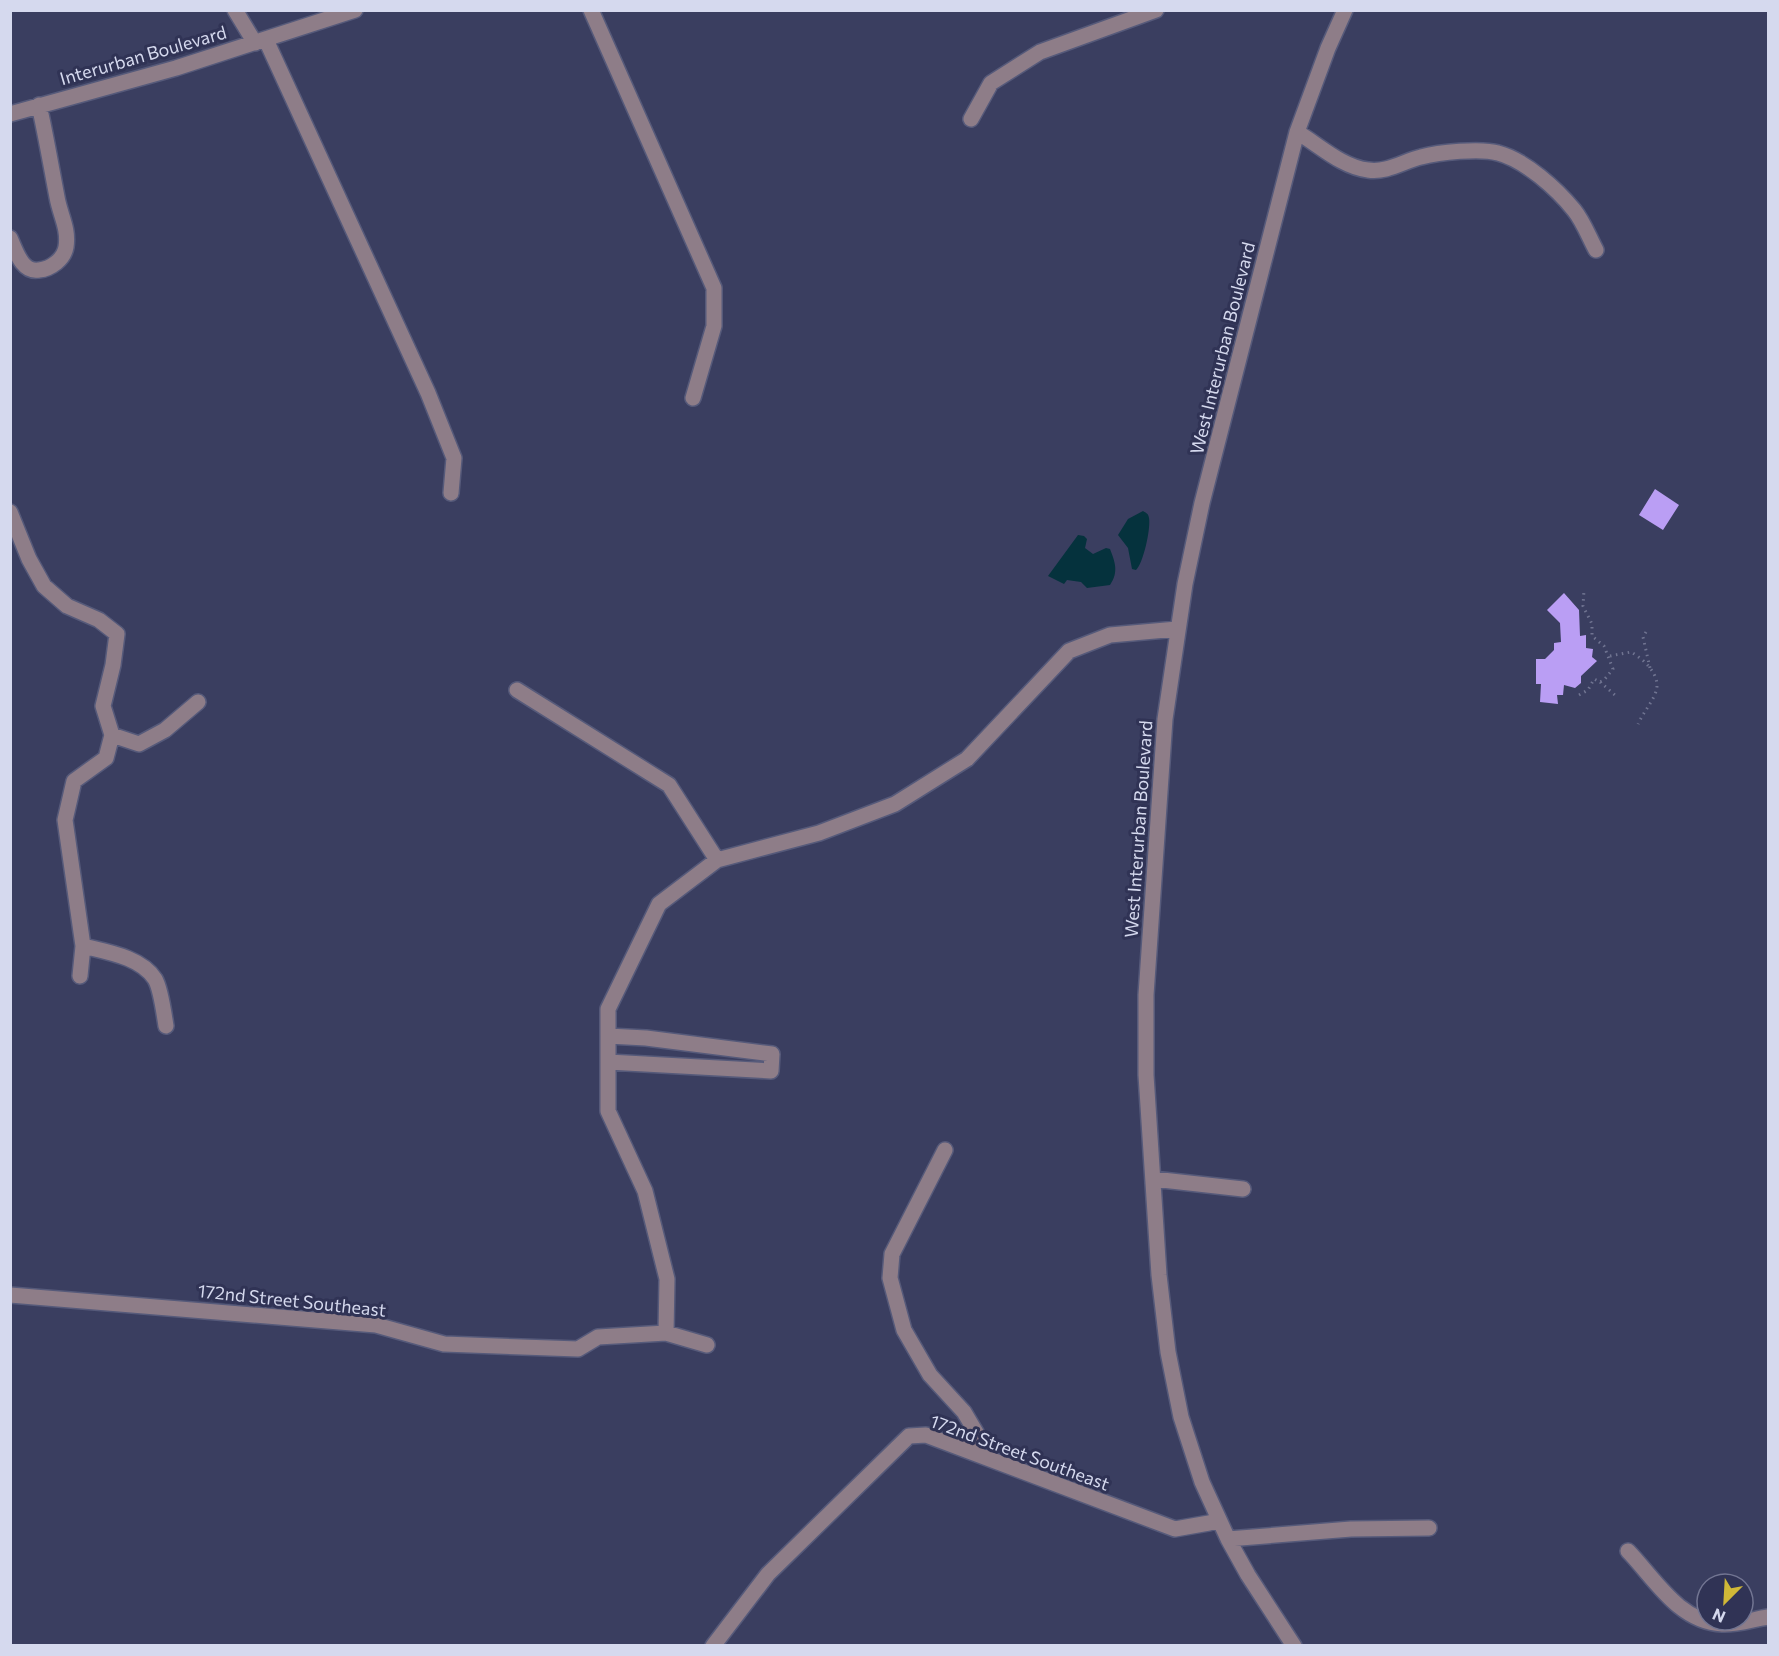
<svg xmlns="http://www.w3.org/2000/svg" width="1779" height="1656" font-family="Commissioner,sans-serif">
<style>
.water{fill:#05323d}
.building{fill:#ba9ef4}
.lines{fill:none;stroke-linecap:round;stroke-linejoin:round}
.minor-casing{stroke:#565a7a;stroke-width:18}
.path{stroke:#707491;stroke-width:3;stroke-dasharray:1.5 4.5;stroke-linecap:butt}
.minor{stroke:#8e7d88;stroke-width:15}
.labels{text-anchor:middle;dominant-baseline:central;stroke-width:6;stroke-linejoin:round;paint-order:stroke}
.street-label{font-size:18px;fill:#d5d9ee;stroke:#303355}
</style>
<rect width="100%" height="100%" fill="#3a3e60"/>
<path class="water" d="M1143,511C1146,513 1148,513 1149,518C1151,529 1143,564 1136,570L1132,569L1128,548L1118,535L1128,519Z
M1078,535L1084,536L1087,539L1085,548L1093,554L1106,548L1110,549C1115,562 1119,572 1110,585L1087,588L1081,582L1067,580L1064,584L1048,576Z"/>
<path class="building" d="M1655,489L1679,505L1663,530L1639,515Z
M1564,593L1579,610L1580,636L1586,635V648L1593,649L1592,657L1597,661L1581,676V683L1575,688L1564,685L1563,695H1557L1558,704L1540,702L1541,684H1536V659H1545L1554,650V643L1561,642L1560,623L1547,610Z"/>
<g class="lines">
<defs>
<path id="minor" d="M235,10L255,43
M591,10L714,288V326L693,398
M266,40L428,393L454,458L451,493
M10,114L176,68L355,10
M971,119L991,83L1040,52L1156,10
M1297,132C1319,145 1342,167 1368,170C1387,173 1404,161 1421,157C1439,152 1481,148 1498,153C1525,160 1557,189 1574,210C1583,221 1589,237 1596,250
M10,238C16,251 22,273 39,270C51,269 64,259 66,247C69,228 60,215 57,197C51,166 46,136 39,105
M10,512L29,559L44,586L67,606L99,620L117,634L113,665L103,706L112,735L139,744L165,730L198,702
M517,690L669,785L717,860
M83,946C107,952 141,957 155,979C161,989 164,1014 166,1026
M80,976L83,946L65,820L74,781L106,758L112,735
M608,1036L646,1038L772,1054L771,1071L608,1062
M945,1150L892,1254L890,1278L904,1330L930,1375L964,1412L977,1434V1454
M1153,1179L1243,1189
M10,1295L376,1325L444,1344L578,1349L598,1337L666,1333L707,1345
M666,1333L667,1279L645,1191L608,1111V1009L659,904L717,860L819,833L895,804L967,759L1069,651L1110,635L1177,629
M1228,1539L1351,1529L1429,1528
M1628,1551C1655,1579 1679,1622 1722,1624C1737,1625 1754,1619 1768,1617
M713,1646L768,1574L909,1436L926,1435L1175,1529L1209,1523L1219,1520
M1294,1646L1248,1575L1228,1539L1202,1482L1181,1417L1168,1352L1159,1275L1146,1075V995L1165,719L1185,584L1202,503L1297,132L1328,48L1345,10"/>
</defs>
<use href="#minor" class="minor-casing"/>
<path class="path" d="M1646,632L1643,637L1650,668
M1610,656L1631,652C1645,660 1663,677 1655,694C1651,704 1643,713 1638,724
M1600,682L1615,695
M1579,695L1588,690L1594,679L1600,682L1604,680L1613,669L1604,646L1592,636V624L1583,606L1584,590"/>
<use href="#minor" class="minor"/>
</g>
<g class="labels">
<g class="street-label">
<text transform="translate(143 55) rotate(-16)">Interurban Boulevard</text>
<text transform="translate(1222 348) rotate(-76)">West Interurban Boulevard</text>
<text transform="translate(1138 829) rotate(-86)">West Interurban Boulevard</text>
<text transform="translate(292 1300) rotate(6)">172nd Street Southeast</text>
<text transform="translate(1020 1452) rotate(20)">172nd Street Southeast</text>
</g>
</g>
<rect width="1779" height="1656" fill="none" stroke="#d5d9ee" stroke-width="24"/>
<g transform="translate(1725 1602) rotate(204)"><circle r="28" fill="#303355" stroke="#727592" stroke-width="1.5"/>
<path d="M0-4.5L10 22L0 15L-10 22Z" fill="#d0b837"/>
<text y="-9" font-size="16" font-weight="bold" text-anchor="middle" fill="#d5d9ee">N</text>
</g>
</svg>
